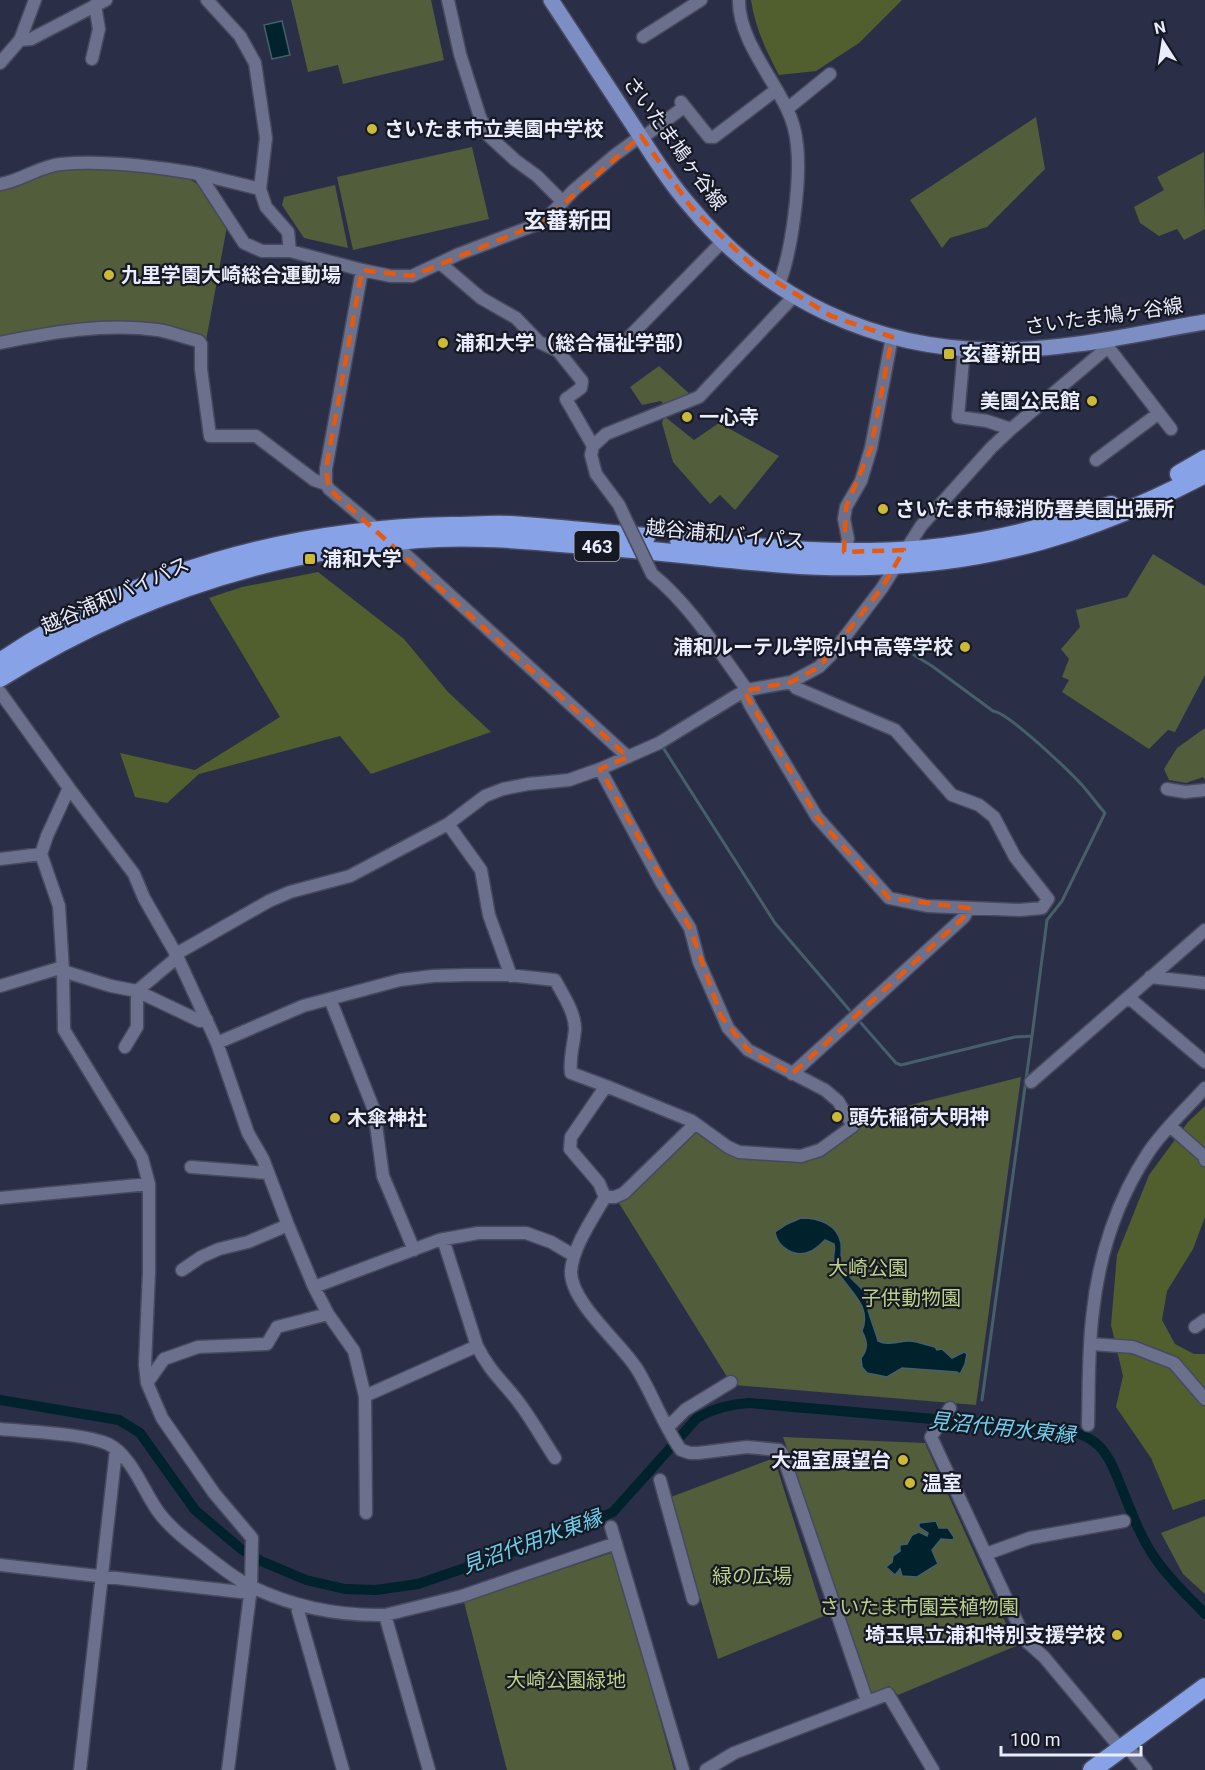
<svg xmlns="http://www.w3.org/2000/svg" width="1205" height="1770" font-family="Roboto,'Noto Sans JP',sans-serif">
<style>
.green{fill:#525d3b}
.forest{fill:#515f2f}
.water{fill:#00222c;stroke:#465f6a;stroke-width:1.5}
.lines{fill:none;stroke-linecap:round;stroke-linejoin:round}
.stream{stroke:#465f6a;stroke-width:3}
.canal{stroke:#00222c;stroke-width:10}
.minor-casing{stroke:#47495e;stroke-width:15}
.major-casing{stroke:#47495e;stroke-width:18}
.highway-casing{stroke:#47495e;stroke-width:21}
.minor{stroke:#6b708c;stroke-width:12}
.major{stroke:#7c8ec3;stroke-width:15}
.highway{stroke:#88a2e7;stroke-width:18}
.minor-bridge-casing{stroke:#47495e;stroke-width:15;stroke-linecap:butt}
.minor-bridge{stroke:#6b708c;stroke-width:12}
.marked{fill:none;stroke:#e8590c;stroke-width:4.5;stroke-dasharray:12 8;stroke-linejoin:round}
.poi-dot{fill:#cdb938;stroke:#161823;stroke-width:2}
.labels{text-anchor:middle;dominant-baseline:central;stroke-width:4.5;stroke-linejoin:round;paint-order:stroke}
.shield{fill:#161823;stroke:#aaacbb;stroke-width:1.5}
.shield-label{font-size:18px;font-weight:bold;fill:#e9ecfc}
.poi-label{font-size:20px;font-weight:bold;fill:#e9ecfc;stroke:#161823;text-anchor:start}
.street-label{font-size:20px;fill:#e9ecfc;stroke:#161823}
.park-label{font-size:20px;fill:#bbd186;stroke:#161823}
.water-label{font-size:21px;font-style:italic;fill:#6ed0ef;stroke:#161823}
.quarter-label{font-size:22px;font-weight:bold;fill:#e9ecfc;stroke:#161823}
</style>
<rect width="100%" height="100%" fill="#2b2e47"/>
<path class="green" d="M291,0H431L444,60L343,84L338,65L308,72Z
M1036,117L1045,169L987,227L950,238L942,248L910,200Z
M472,147L489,219L353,250L337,177Z
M1204,152L1205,229L1184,240L1177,229L1159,236L1140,223L1134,207L1164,190L1157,177Z
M59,169L116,170L186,177L202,187L227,226L206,341L160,325L54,326L0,337V189L41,173Z
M335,185L348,248L304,238L282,205L284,197Z
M659,366L692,396L666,408L661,401L642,405L630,387Z
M664,416L694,440L719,423L779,456L735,510L720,495L710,504L673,462L662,423Z
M1153,554L1205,586V675L1175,732L1168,730L1149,749L1062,692L1069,680L1062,677L1069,659L1061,649L1080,627L1076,610L1127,597Z
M1205,728V780L1203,777L1186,783L1169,780L1164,769L1177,748Z
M1021,1077L976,1405L734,1385L729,1380L617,1200L691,1131L698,1130L727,1150L821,1152L864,1125L863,1117Z
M783,1437L925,1443L1016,1646L898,1695L889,1686L871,1693Z
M774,1458L824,1616L718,1659L671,1497Z
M1205,1516V1594L1183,1574L1161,1533Z
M614,1552L674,1770H507L464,1602Z"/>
<path class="forest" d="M751,0H902L859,43L816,71L779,75C766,51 755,27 751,0Z
M318,572L404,639L448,692L491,732L371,774L340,736L199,774L167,803L135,797L120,753L195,770L280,717L209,598L242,587Z
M1205,1106V1217L1193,1249L1167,1291L1162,1320L1175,1344L1194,1354H1205V1499L1173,1510L1151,1458L1116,1407L1123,1376L1111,1325L1117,1255L1149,1175L1188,1122Z"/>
<path class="water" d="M282,21L290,55L272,59L264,25Z
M801,1218C819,1218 837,1224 841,1243C842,1252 839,1262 845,1271C850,1280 862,1285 866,1296C867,1298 867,1302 867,1305C869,1317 875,1329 878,1341C888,1346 898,1341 909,1341C917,1341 926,1345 935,1347L937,1350L942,1349L952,1358L964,1352L967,1354L965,1364L960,1374L957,1372L902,1368L887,1377L867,1373L862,1367L861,1358C869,1348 867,1341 862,1331C874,1302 841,1287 834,1263C832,1256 836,1250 834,1244L825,1240C821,1244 815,1250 809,1252C795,1258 777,1247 775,1232L787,1224Z
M936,1521L939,1528H948L954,1537L953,1540L941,1539L932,1550L938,1564L917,1577L902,1576L900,1569L895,1575L886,1567L892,1562L893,1556L900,1551V1545L907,1544L912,1535L919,1532L927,1536L928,1533L919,1527V1523Z"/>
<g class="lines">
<path class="stream" d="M914,655L932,666L993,711C1009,713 1068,770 1082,785C1090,794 1097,804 1105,813L1062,901L1047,920L1032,1036
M662,746L775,923L852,1013
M861,1023L896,1063L901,1065L1015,1037L1032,1036L982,1400
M978,1423L979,1418"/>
<path class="canal" d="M0,1400L119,1420L140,1433L195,1510L241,1549L261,1561L306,1580L345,1589L376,1590L418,1584L564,1534L613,1512L697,1418C714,1408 729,1404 749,1403L1071,1431C1081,1434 1091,1438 1099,1446C1111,1458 1116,1475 1123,1491C1132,1514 1141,1538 1155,1558C1169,1579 1188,1596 1205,1614"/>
<defs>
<path id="minor" d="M207,0L240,36L255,63L266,138L260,189L266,207L288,232L290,251
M448,0L460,54L480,117L489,136L515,160L537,176L563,202
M739,0C738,37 772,77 787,109C792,119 796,134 797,145C801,179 792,254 778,286
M643,37L701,0
M20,40L31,39L106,0
M92,59L99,29L95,5
M0,63L20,40L35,0
M681,102L709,137H714L776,90
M787,109L830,74
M199,174L260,189
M0,184C21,181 39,166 61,164C103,160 158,167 199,174L244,243L262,251H290L362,270L391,276H412L459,254L543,222L574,190L615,155L641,136L646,135L684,107
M440,263L481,298L516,318L539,342L558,351L582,381L581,388L566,399L593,446
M362,270L326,469V484L329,489L392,542L628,757
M631,335L723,241
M1107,340L1108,347L1171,429
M0,343C52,332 105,323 158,330C171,332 185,338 199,341L201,344V369L210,436H256L314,480L326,484
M964,349L958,417L987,421L1011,429
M1096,460L1159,413
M626,520L619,505L596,474L591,455L593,446L606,434L699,397L794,296
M845,552L848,539L844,519L846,507L861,481L871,448L892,337
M652,574C691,606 718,650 747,690
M0,692L69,788L47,836L41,854L59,906L63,971L64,1030L142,1158L149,1184V1272L145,1365L147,1383L162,1418L214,1493L252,1538L251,1587L228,1770
M744,692L750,705L817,817L889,898L927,906L1020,910L1042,908L1048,899L1015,857L994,817L979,805L952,795L895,730L796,688L791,682
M600,769L661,882L690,928L699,962L728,1028L748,1050L825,1090L838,1101L853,1126L820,1150L801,1156L739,1152L728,1147L692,1121L606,1086
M69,788L134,874L144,898L176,954L217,1043L248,1133L263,1159L288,1225L314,1287L328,1314L277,1327L267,1344L198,1347L164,1359L147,1383
M1167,789L1185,792L1205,790
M448,824L481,870L489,915L511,976
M0,859L41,854
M63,971L111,986L137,991L174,960L176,954L269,901L290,892L350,876L448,824L485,796L503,789L528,784L569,780L600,769L659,743L734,697L747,690L791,682L819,667L831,655L882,588L921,526L991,448L1011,429L1108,347
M1150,977L1205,983
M0,986L63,967
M1128,997L1205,1062
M330,999L374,1110L383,1176L414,1250
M217,1043L303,1006L400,980L433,976L467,975H508L555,980C563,995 575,1012 575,1029C574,1044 569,1058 571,1073L606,1086L571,1137L570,1149L599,1183L605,1197C593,1218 572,1248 571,1272C571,1303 621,1343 637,1369C653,1395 663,1425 681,1450L690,1453H698L747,1447L779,1450L782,1453L867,1701
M125,1047L137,1027V991L200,1021L207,1020
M792,1074L964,917L969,908
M1031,1082L1205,930
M1171,1127L1204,1156L1205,1160
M191,1167L268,1173
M605,1197H615L624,1193L695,1124
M0,1198L149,1184
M443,1239L477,1346C488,1368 498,1377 513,1395C529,1414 541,1437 555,1458
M182,1270L201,1257L219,1249L248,1242L288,1225
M314,1287L439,1240L478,1233H526L551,1242L573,1255
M328,1314L354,1351L365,1396L366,1513
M1195,1327L1205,1320
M1091,1344L1133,1347L1174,1363L1205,1399
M365,1396L477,1346
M950,1408L931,1437L1026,1641L1044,1657L1121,1749
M671,1424L685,1410L731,1382
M1088,1425C1089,1387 1088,1348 1093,1311C1099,1256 1117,1200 1148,1153C1163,1130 1186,1109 1205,1088
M0,1429C29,1432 83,1433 108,1444C131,1455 143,1490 157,1510C169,1527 186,1540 203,1553C218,1565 235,1579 252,1587C294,1607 339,1616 385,1615L429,1770
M660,1480L693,1599
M611,1527L683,1770
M986,1554L1030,1538L1124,1521
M0,1565L250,1593
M299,1605L298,1611L343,1770
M385,1615L462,1596L616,1543
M1126,1745L1146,1770
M80,1770L116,1450
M706,1770L734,1753L888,1694L933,1770"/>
<path id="major" d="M551,0C578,41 604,81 631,122C650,151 668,181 691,207C767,299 875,349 993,350C1064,351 1135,334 1205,322"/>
<path id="highway" d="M1179,474L1205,459
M679,540C743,546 807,553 870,552C952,551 1034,534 1111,505
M0,662C132,573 292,529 451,526C470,526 490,524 510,525C555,528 601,533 646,537
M0,678C127,598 269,551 418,539C481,534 545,542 607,547C692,553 784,569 869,566C994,563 1096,531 1205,474
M1092,1770L1205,1687"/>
</defs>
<use href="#minor" class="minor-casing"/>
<use href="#major" class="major-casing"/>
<use href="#highway" class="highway-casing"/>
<use href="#minor" class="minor"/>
<use href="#major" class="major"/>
<use href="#highway" class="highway"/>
<defs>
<path id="minor-bridge" d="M626,520L652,574"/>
</defs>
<use href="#minor-bridge" class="minor-bridge-casing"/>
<use href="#minor-bridge" class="minor-bridge"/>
</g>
<path class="marked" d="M641,136L691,207L756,269L831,316L892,337L871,448L846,507L844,552L904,550L882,588L819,667L791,682L744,691L817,817L889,898L969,908L964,917L792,1074L748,1050L721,1016L690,928L600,769L628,757L329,489L326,469L362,270L412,276L543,222Z"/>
<g class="poi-dot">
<circle cx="372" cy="129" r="6"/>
<circle cx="109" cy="275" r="6"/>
<circle cx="443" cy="343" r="6"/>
<rect x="943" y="348" width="12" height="12" rx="3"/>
<circle cx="1092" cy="401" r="6"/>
<circle cx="687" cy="417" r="6"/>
<circle cx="883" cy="509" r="6"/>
<rect x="304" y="553" width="12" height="12" rx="3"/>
<circle cx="965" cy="647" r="6"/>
<circle cx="837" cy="1117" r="6"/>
<circle cx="335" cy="1118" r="6"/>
<circle cx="903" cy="1460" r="6"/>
<circle cx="910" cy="1483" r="6"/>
<circle cx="1117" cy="1635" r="6"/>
</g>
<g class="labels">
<rect class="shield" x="574.5" y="531" width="45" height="30" rx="4.5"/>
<g class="shield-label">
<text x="597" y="546">463</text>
</g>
<g class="poi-label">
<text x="384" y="129">さいたま市立美園中学校</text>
<text x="121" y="275">九里学園大崎総合運動場</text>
<text x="455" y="343">浦和大学（総合福祉学部）</text>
<text x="961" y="354">玄蕃新田</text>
<text x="1080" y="401" text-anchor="end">美園公民館</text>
<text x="699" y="417">一心寺</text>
<text x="895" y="509">さいたま市緑消防署美園出張所</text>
<text x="322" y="559">浦和大学</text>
<text x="953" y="647" text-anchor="end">浦和ルーテル学院小中高等学校</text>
<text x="849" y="1117">頭先稲荷大明神</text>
<text x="347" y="1118">木傘神社</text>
<text x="891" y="1460" text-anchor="end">大温室展望台</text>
<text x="922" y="1483">温室</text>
<text x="1105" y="1635" text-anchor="end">埼玉県立浦和特別支援学校</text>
</g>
<g class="street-label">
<text transform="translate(675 143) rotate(54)">さいたま鳩ヶ谷線</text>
<text transform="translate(1104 316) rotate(-8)">さいたま鳩ヶ谷線</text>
<text transform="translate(725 534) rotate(5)">越谷浦和バイパス</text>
<text transform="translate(115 595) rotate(-24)">越谷浦和バイパス</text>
</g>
<g class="park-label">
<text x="868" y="1268">大崎公園</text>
<text x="911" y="1298">子供動物園</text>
<text x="752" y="1576">緑の広場</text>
<text x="919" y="1607">さいたま市園芸植物園</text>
<text x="566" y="1680">大崎公園緑地</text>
</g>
<g class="water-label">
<text transform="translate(1002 1428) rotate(6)">見沼代用水東縁</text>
<text transform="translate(532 1542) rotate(-20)">見沼代用水東縁</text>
</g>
<g class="quarter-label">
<text x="568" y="220">玄蕃新田</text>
</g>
</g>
<g transform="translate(1163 42) rotate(348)" stroke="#161823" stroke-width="4.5" paint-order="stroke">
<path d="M0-4.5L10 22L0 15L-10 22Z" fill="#e9ecfc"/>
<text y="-9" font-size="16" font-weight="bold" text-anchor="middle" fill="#e9ecfc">N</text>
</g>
<path d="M1001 1746v9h140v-9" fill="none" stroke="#e9ecfc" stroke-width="3"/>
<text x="1010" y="1746" font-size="18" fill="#e9ecfc" stroke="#161823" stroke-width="4.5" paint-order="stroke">100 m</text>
</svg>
